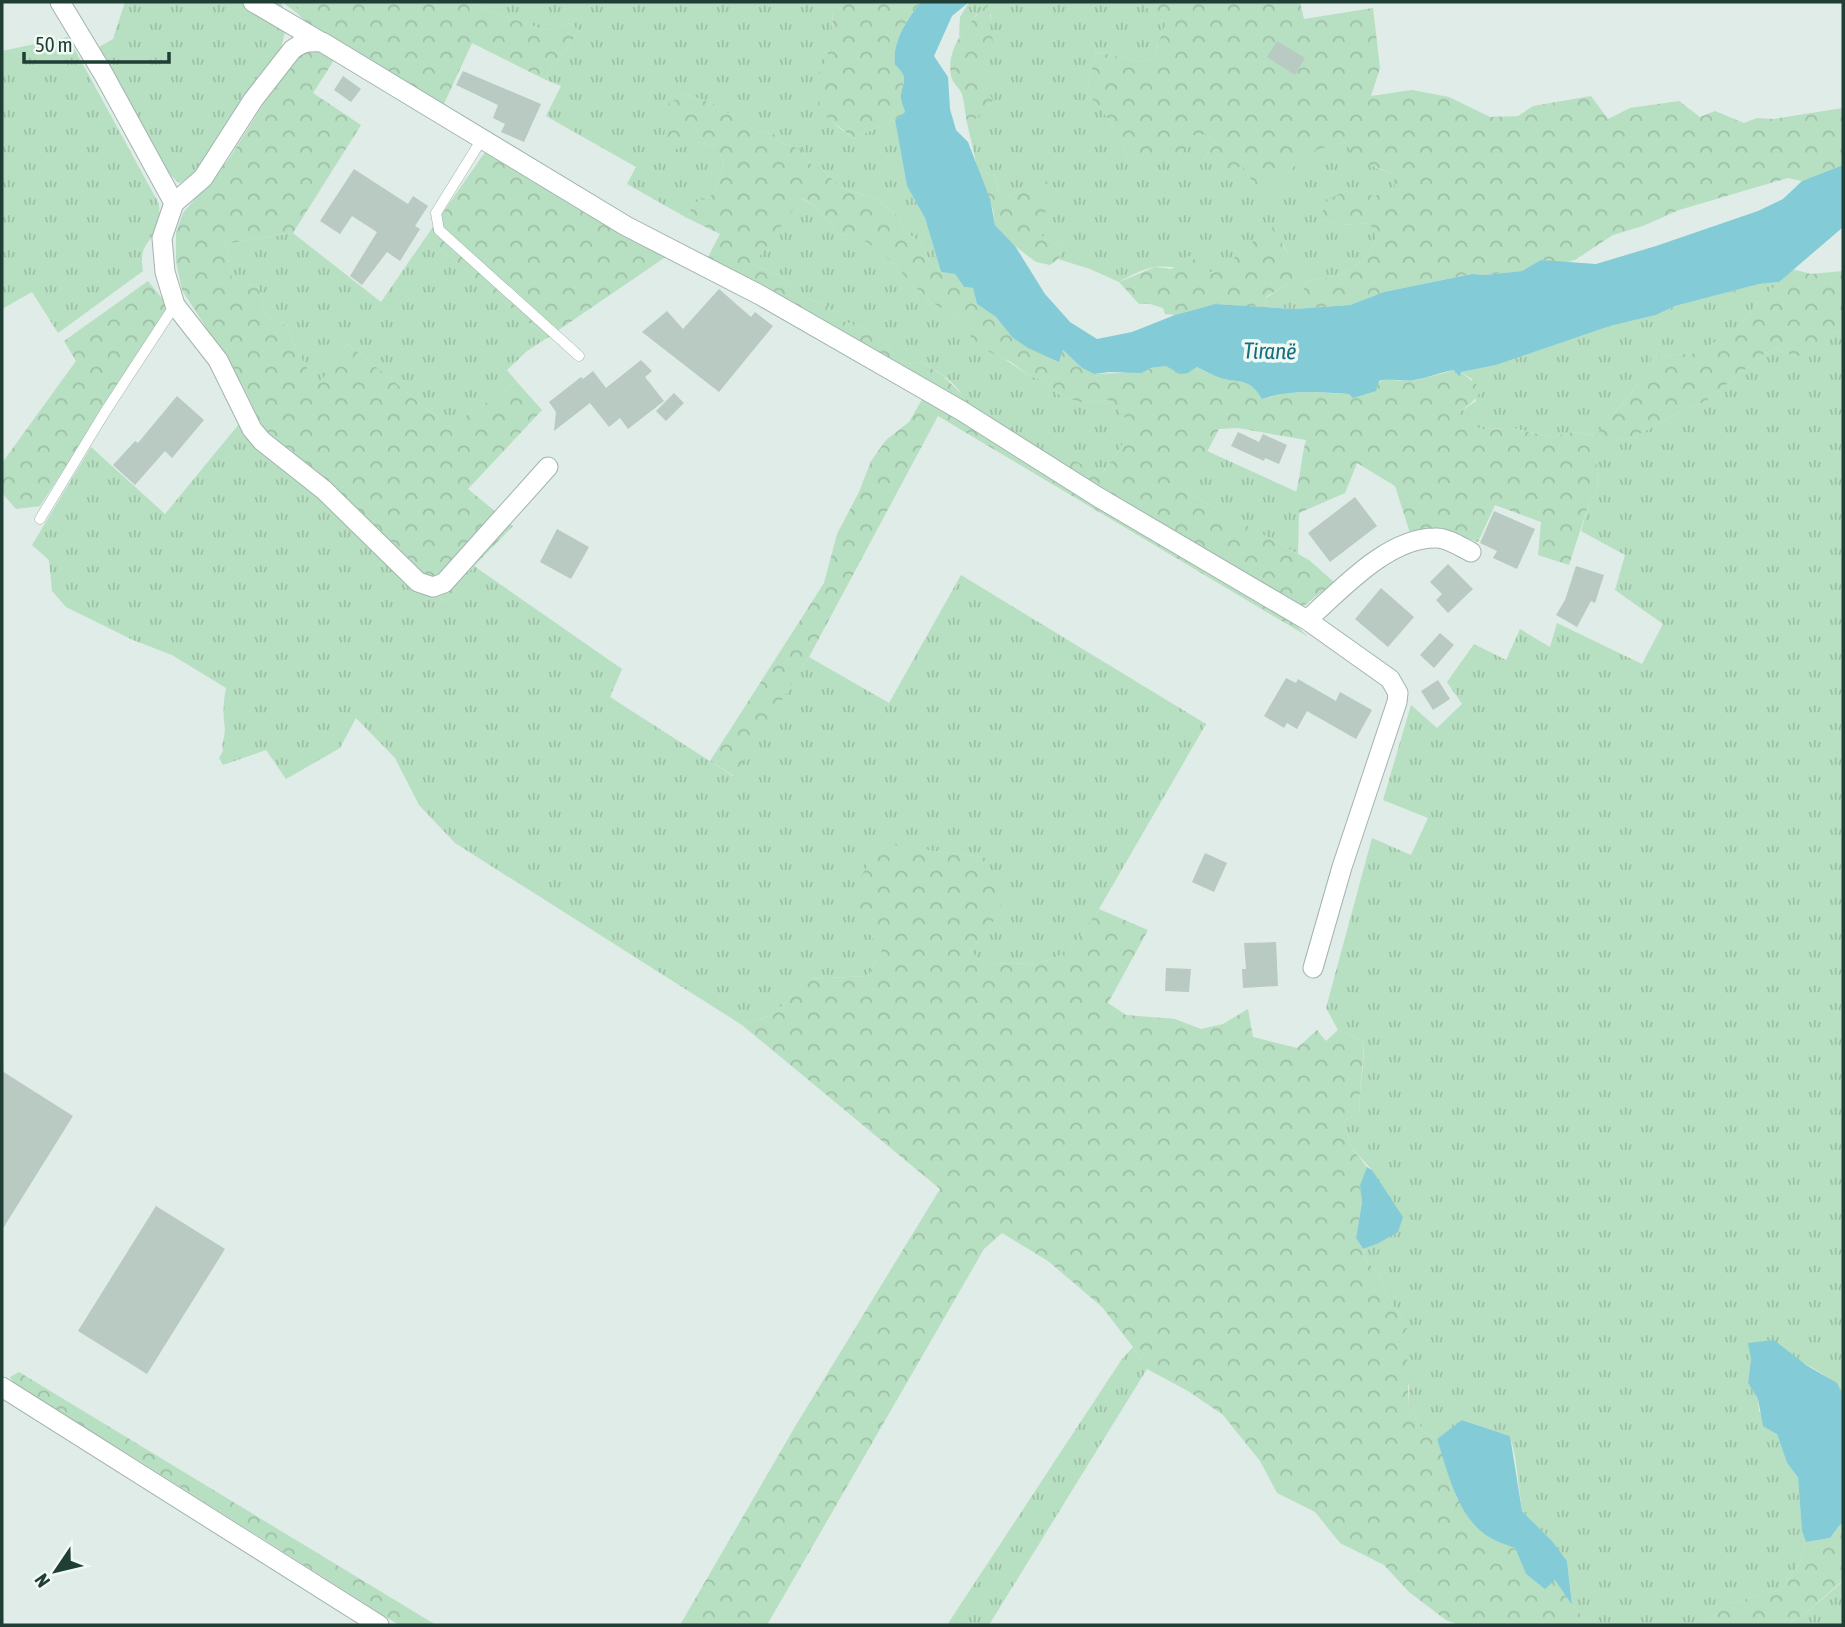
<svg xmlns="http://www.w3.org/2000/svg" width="1845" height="1627" font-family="'Asap Condensed',sans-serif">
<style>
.grass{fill:url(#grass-tufts)}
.forest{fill:url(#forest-crowns)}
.water{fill:#83cbd6}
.building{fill:#b8cac2}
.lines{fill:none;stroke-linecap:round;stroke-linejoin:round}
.lane-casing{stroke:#a2b4ae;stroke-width:11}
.street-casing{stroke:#a2b4ae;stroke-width:21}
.lane{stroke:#fff;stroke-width:10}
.street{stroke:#fff;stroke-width:19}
.labels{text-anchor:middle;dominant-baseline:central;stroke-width:7;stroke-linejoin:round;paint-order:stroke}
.water-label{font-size:23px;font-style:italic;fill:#146f7f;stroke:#f1f9f5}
</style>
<defs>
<pattern id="grass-tufts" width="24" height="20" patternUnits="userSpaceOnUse" patternTransform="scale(1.75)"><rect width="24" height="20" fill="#b7dfc1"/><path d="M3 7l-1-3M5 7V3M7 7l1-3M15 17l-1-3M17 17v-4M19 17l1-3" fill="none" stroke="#9dc0a6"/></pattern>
<pattern id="forest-crowns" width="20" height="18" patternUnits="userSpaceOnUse" patternTransform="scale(1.75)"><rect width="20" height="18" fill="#b7dfc1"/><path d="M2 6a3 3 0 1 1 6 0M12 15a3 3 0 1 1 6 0" fill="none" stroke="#9dc0a6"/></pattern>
</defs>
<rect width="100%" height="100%" fill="#e0ece7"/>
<path class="grass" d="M125,2H299L297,13L282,2L285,32L278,60L210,154L191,177L179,183L163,168L99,47L113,39Z
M474,2H838L833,10L830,56L819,71C825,108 821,118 854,138L895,120L907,186L925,218L941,272L929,260L922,244L905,231L898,216L875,198L841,188L822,169L810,165L801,149L781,143L774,134L758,132L712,103L685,94L668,105V151L697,142L716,146L724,163L713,194L693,204L687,218L627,184L636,167L546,116L561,86L544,79L579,31L570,23L544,30L483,8Z
M969,2H1142L1153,14L1166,23L1153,58L1144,62L1096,52L1086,93C1106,113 1121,135 1130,162L1180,154L1193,135L1206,134L1216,142L1203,160L1242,165L1254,184L1270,190L1292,168L1316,149L1346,142L1376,168L1394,174L1395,188L1375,197L1344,191L1320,218L1342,225L1369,223L1377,238L1365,260L1341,275L1307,281L1295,309L1264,307L1266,298L1299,276L1283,244L1241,251C1212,291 1192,263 1155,267C1143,269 1129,276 1119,282L1090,269L1058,259L1063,246L1050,242L1034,230V186L1021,188L1011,196L998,193L996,175L978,171L968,127L992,100L973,66L989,31L991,14H977L959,37L960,17Z
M68,37L159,204C159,212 161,222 157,228C147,247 139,246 143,271L58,333L32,292L2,309V51Z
M801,198L819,209L836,232L867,242L886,257L929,301L966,322L994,352L1030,376L1045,381L1062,397L1084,403L1108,400L1130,422L1121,447L1101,475L1063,455L1059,461L967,405C960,384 940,373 922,362L907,364L892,353L884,341L866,329L843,321L827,306L803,296L779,275L753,265Z
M293,233L381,302L426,237L547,338L527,351L507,370L517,382L449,427L348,344L317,387L296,348L288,327L266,315L258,288L232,278L225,244Z
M1779,282L1757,303L1737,329L1697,353L1652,357C1644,386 1613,410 1597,436L1573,432L1552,437L1513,428L1482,429L1455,420L1460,412L1476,401L1472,379L1461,372L1496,365L1610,326L1656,315L1675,306L1759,284Z
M1843,330V1396C1827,1365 1780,1355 1749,1343L1751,1359L1748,1383L1758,1399L1759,1411L1777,1434L1787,1463L1798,1476L1802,1531L1806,1542L1800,1562L1781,1590L1724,1605L1706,1625H1590L1572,1605L1567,1561L1552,1541L1522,1511L1515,1456L1510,1436L1463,1420L1437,1439L1423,1431L1409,1408V1386L1396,1346L1408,1327L1385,1293L1380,1275L1365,1260L1363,1249L1377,1244L1383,1190L1372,1170L1351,1147L1344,1121L1360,1111C1358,1087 1366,1065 1363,1041L1338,1030L1326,1008L1372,838L1411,855L1428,818L1383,800L1411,705L1437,728L1462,704L1447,682L1474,644L1506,660L1520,629L1550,647L1557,623L1642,664L1663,624L1615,590L1625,555L1581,531L1589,503L1598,489L1596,453L1615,441L1634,437L1678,413L1706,401L1765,353L1776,348L1795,356L1833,332Z
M253,407L262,426L349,505L445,603L474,566L622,669L610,697L733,776L809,657L889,703L961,575L1206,724L1099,909L1068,952L1041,963L985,964L970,951L988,931L984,857L934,851L859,920L882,950L868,976L807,979L774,1014L742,1025L455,843L419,805L395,758L356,718L340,748L286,779L266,750L223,765L219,758L223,751C221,743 225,737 225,729C223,714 223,703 226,688L172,655L133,640L66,607L52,591L49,560L32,545L91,447L165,514Z
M1207,451L1297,492L1293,501L1299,513L1298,554L1186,492Z
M1133,1347L1147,1369L989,1625H947L1122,1359Z
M1843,1577V1625H1786L1801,1617L1841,1583Z"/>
<path class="forest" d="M299,2H474L483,8L544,30L570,23L579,31L544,79L472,43L442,108L309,25L297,13Z
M838,2H921C906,19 892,43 895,65C912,80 900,83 901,99C902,104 904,108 905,112L895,120L854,138C841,130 830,117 818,112L819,71L829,56L822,39L832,31L833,9Z
M1142,2H1300L1304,19L1373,8L1380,68L1371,96L1412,90L1449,97L1490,117L1518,116L1533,106L1591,96L1608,119L1630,108L1679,101L1700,117L1715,111L1744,123L1757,118L1773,119L1843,108V165L1802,181L1788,178L1679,210L1643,226L1613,235L1575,260L1564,263L1541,260L1522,271L1485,275L1472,274L1384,292L1350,305L1295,309L1307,281L1341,275L1365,260L1377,238L1369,223L1342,225L1320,218L1327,201L1344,191L1375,196L1395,188L1394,174L1353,159L1346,142L1316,150L1292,168L1270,191L1254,184L1242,166L1225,171L1203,160L1216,142L1206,134L1193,135C1189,141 1185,150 1180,154C1167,165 1145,165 1130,162C1121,135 1106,113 1086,93L1096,52L1144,62L1153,58L1166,23L1153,14Z
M987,5C994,19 987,28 995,45L974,66L993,100L968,127C965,116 965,104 962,94C959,87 953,84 951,76C946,47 968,23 987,5Z
M312,48L334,60L313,93L361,125L293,233L225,244L232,278L258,288L266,315L288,327L296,348L317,386L348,344L449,427L517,382L542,410L468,489L513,526L474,566L445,603L419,575L262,426L242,384L182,290L176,262V232L183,213L228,160L264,103L285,75L301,55Z
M685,94L712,103L758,132L774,134L781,143L801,149L810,164L822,169L841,188L875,198L898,216L905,231L922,244L929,260L941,272L955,274L964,287L973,288L977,304L996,317L1012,337L1059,361L1063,350L1082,368L1094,374L1122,373L1166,366L1188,373L1197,367C1206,372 1219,379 1229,380C1247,382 1252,383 1262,399L1285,393L1310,392L1349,394L1389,378L1400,381L1417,380L1455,370L1460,376L1461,372L1482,389C1473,406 1462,406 1456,420L1482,429L1512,428L1552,437L1573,432L1596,436C1614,410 1643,387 1652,357L1697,353L1737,329L1757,303L1792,269L1811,274L1843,271V330L1833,332C1828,345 1812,355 1797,356C1791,356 1783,350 1776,348L1765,353L1706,401L1678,413L1634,437L1615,441L1596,453L1598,489L1589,503L1569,565L1538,555L1541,522L1495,505L1478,542L1443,531L1410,533L1395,486L1357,463L1345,493L1299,513L1293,501C1301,481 1300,461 1306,440L1238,428L1219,429L1186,492L1309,560L1334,582L1305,605L1295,608L1258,589L1059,461L1057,454L1063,455L1102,474L1121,447L1129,422L1108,400L1084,403L1062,397L1045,381L1030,376L1011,362L973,344L966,322L929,301L886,257L867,242L836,232L819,209L802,198L753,265L779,275L803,296L827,306L843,321L866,329L884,341L892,353L907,364L922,362L942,375L972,404L967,405L708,257L720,234L687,218L693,204L713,194L724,163L716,146L697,142L668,152L664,136L668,104Z
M485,152L667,256L547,338L426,237Z
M978,171L996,175L998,193L1011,196L1021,188L1049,181L1053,207L1034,219V230L1050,242L1063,246L1058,259L1050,265L1036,262L1015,246L995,225L993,210Z
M1273,227L1300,276L1266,297L1264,307L1215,304L1175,315L1165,314L1163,308L1150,304H1139L1119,282L1155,267L1172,269L1188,256L1207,266L1211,273C1230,268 1230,260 1244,249C1253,241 1263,234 1273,227Z
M148,281L169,307L40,506L16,509L2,493V463L76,361L64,341Z
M924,396L1289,618L1307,636L938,416L809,657L734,776L710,761L824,583L837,534L859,492L871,461L886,440L909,422Z
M881,841L934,851L984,857L1005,898L988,931L970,951L985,964L1041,963L1068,952L1099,909L1148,930L1108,1003L1126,1015L1175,1019L1201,1029L1223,1024L1248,1009L1253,1037L1297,1048L1317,1030L1326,1041L1338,1030L1363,1041C1365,1065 1358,1087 1360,1111L1344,1121L1351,1147L1367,1167L1360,1185L1362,1201L1356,1238L1363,1249L1365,1260L1380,1275L1385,1293L1408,1327L1396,1346L1407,1358L1409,1408L1423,1431L1437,1439L1457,1498L1490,1538L1515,1548L1526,1574L1545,1588L1555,1579L1572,1605L1590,1625H1459L1446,1620L1409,1592L1384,1565L1340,1543L1315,1512L1277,1493L1260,1461L1223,1415L1188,1391L1147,1369L1133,1347L1102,1307L1048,1261L1002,1233L984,1249L767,1625H680L796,1425L940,1189L742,1025L774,1014L807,979L868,976L882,950L859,921L860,879Z
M19,1372L436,1625H399L133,1457L17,1388L10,1377Z
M1843,1523V1577L1841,1582L1801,1617L1786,1625H1706L1724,1605L1781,1590L1800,1562L1806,1542L1830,1538L1839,1526Z"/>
<path class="water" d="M921,2H969L952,16L934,56L948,77L950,109L956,130L968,142L990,199L995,225L1015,246L1045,294L1070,322L1097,339L1132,332L1175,315L1215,304L1295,309L1350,305L1384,292L1472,274L1485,275L1522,271L1541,260L1596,264L1656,246L1758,211L1783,199L1802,181L1843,165V225L1842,228L1779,282L1759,284L1675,306L1656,315L1610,326L1496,365L1461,372L1460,377L1454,370C1440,372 1428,378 1414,380C1401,382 1391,377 1379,381L1376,391L1353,398L1349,394C1320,392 1290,389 1262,399C1252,383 1247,382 1229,380C1219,379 1207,372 1197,367L1188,373L1180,374L1166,366L1151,368L1141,373L1109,372L1094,374L1082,368L1063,350L1059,362L1028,348L1012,337L996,317L977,304L973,288L964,287L955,274L941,272L925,218L907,186L895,120L905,112C904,108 902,104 901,99C900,83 912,80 895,65C892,43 906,20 921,2Z
M1367,1167L1372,1170L1403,1217L1398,1232L1377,1244L1363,1249L1356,1238L1362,1202L1360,1185Z
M1774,1340L1806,1365L1837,1383L1843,1396V1523L1839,1526L1830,1538L1806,1542L1802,1531L1798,1477L1787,1463L1777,1434L1763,1426L1758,1399L1748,1383L1751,1359L1748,1343Z
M1462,1420L1510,1436L1522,1511L1552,1541L1567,1561L1572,1605L1555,1580L1545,1589L1526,1574L1515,1548C1507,1545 1497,1542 1489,1537C1457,1517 1448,1472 1437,1439Z"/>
<path class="building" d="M1277,41L1305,58L1295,75L1267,57Z
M463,71L541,104L524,142L501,132L505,124L493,118L498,105L456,85Z
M343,76L361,89L351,102L334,90Z
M354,169L408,204L413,196L428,206L415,226L420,229L400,261L387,252L362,285L350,276L377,232L352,216L340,234L320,221Z
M719,289L751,317L755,312L773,326L719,392L642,332L667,311L683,329Z
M641,360L652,371L645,377L664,401L628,429L620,418L609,427L590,403L554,431L556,412L549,402L581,377L583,379L593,371L606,388Z
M674,393L684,403L666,421L656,411Z
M177,396L204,420L172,458L165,451L135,485L113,465L135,441L138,443Z
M1238,432L1259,442L1263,434L1287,445L1279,464L1265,458L1264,461L1231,446Z
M1355,497L1377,526L1330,562L1308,533Z
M1494,511L1535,529L1517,569L1493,558L1497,551L1480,543Z
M557,529L589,547L571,579L540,562Z
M1448,564L1473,589L1448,613L1436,600L1442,594L1430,582Z
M1576,566L1604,575L1595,603L1591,601L1577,627L1556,615L1565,600Z
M1381,588L1414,617L1388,647L1355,619Z
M1440,633L1454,645L1434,668L1420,655Z
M1286,678L1296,683L1298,679L1336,701L1340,692L1372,710L1356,739L1307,711L1297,729L1287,723L1284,728L1264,716Z
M1438,680L1450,699L1433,710L1421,691Z
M1205,853L1227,863L1214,892L1192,882Z
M1276,942L1278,986L1243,988L1242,969H1246L1244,943Z
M1166,968L1191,969L1189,992L1165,991Z
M2,1071L73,1116L2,1230Z
M156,1206L225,1249L147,1374L78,1331Z"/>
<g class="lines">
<defs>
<path id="lane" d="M482,139L436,213L439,230L579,356
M40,519L105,412L175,305"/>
<path id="street" d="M60,2L104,75L174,203
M253,2L321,42
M548,467L444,583L433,587L418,582L324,490L262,441L252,429L218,360L175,305L165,272L162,238L174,203L203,178L253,100L292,50C302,42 309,41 322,42L626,226L760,295L962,411L1098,497L1307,620L1390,679L1398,693L1397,702L1342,867L1313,968
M1307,620C1341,590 1387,538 1435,538C1446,537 1461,547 1471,552
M2,1387L379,1625"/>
</defs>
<use href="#lane" class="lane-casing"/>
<use href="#street" class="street-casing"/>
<use href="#lane" class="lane"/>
<use href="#street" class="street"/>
</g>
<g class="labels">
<g class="water-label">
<text transform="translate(1270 351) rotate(1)">Tiranë</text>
</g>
</g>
<rect width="1845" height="1627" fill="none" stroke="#1f3e35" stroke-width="7"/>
<g transform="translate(56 1571) rotate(235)" stroke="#f1f9f5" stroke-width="5" paint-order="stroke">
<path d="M0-5L12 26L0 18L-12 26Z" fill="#1f3e35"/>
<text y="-10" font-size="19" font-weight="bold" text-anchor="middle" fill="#1f3e35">N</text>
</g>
<path d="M24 52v10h145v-10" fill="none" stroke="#1f3e35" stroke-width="3.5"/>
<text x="35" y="52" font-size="21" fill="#1f3e35" stroke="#f1f9f5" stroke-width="5" paint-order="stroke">50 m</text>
</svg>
